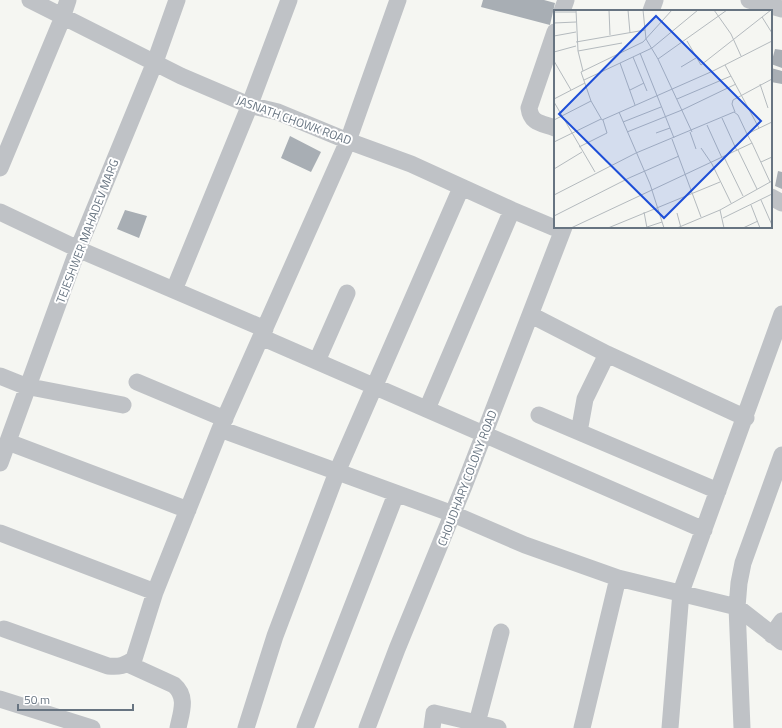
<svg xmlns="http://www.w3.org/2000/svg" width="782" height="728" font-family="'Titillium Web',sans-serif">
<style>
.building{fill:#a8aeb4}
.lines{fill:none;stroke-linecap:round;stroke-linejoin:round}
.street{stroke:#bfc2c6;stroke-width:17}
.labels{text-anchor:middle;dominant-baseline:central;stroke-width:4;stroke-linejoin:round;paint-order:stroke}
.street-label{font-size:12px;fill:#677481;stroke:#fff}
.inset-road{fill:none;stroke:#b4babe;stroke-width:1}
.view{fill:#1d4ed8;fill-opacity:0.15;stroke:#1d4ed8;stroke-width:2}
.inset-edge{fill:none;stroke:#677481;stroke-width:2}
</style>
<rect width="100%" height="100%" fill="#f5f6f2"/>
<path class="building" d="M483,0H544L555,3L550,25L481,7Z
M775,49L782,50V68L771,64Z
M771,68L782,71V84L771,82Z
M290,136L321,152L311,172L281,158Z
M778,171L782,172V189L775,186Z
M125,210L147,216L139,238L117,229Z"/>
<g class="lines">
<path class="street" d="M30,0L181,76L249,105L278,112L348,141L411,164L512,210L562,231
M749,0L782,9
M562,11L566,0
M651,11L655,0
M555,32L529,108C531,124 542,123 555,128
M0,168L60,24L68,0
M771,197L782,203
M0,212L80,250L265,329
M174,290L247,112L289,0
M531,315L607,354L746,418
M261,337L704,530
M317,361L347,293
M0,376L25,386L123,405
M137,382L225,419
M427,409L512,210
M539,415L718,491
M220,429L453,514L525,545L618,578L737,607L782,642
M579,432L585,399L607,354
M8,442L188,510
M0,463L78,249L155,62L177,0
M0,533L155,592
M4,629L108,666C119,667 125,666 134,659L155,592L220,429L348,141L398,0
M772,635L782,621
M128,664L174,685C188,697 181,713 178,728
M0,699L92,728
M477,723L501,632
M246,728L275,636L337,472L461,188
M305,728L396,494
M367,728L397,649L464,486L564,227
M432,728L434,713L498,728
M582,728L618,578
M670,728L681,592L782,314
M742,728L737,607L739,583L743,563L782,455"/>
</g>
<g class="labels">
<g class="street-label">
<text transform="translate(294 120) rotate(20)">JASNATH CHOWK ROAD</text>
<text transform="translate(87 231) rotate(-69)">TEJESHWER MAHADEV MARG</text>
<text transform="translate(467 478) rotate(-69)">CHOUDHARY COLONY ROAD</text>
</g>
</g>
<g transform="translate(554 10)">
<rect width="218" height="218" fill="#f5f6f2"/>
<path class="inset-road" d="M22,0L24,41L68,33M55,0L56,25M74,0L76,23M89,0L92,29L104,49L138,122M160,0L177,24L187,46M0,2H22M208,7L218,23M0,13L22,12M0,26L22,22M133,31L147,55L217,0M22,32L91,20M24,41L29,61M0,42L22,36M86,43L120,128M79,47L93,81M104,49L173,0M0,51L17,80M66,53L81,95M171,55L205,118M127,57L142,48M30,70L98,38L144,0M206,74L214,98M76,80L90,73M0,89L31,73M123,89L177,66M37,91L27,62L89,32L118,0M0,92L41,162M65,102L96,174L110,218M181,102L178,94L179,90L218,69M168,108L183,141M0,110L37,91L48,110L159,61L218,31M69,112L107,97M153,115L168,148M73,122L128,100L182,74M136,122L142,139M102,123L116,118M118,129L147,207M0,132L47,109M198,133L216,172M25,137L53,123L49,110M147,138L158,154L177,193M184,140L203,179M170,147L189,186M207,152L218,147M0,159L28,142M0,185L82,143L180,102L184,105L193,124M207,190L218,215M197,195L206,218M166,200L170,218M90,202L93,218M123,203L127,218M0,206L75,168L125,146M169,208L218,184M93,217L108,212M17,218L198,133L193,124L218,112M54,218L166,172M123,218L166,200L218,171M189,218L204,211"/>
<path class="view" d="M102,6L207,111L110,208L5,104Z"/>
<rect width="218" height="218" class="inset-edge"/>
</g>
<path d="M18 704v6h115v-6" fill="none" stroke="#677481" stroke-width="2"/>
<text x="24" y="704" font-size="12" fill="#677481" stroke="#ffffff" stroke-width="3" paint-order="stroke">50 m</text>
</svg>
